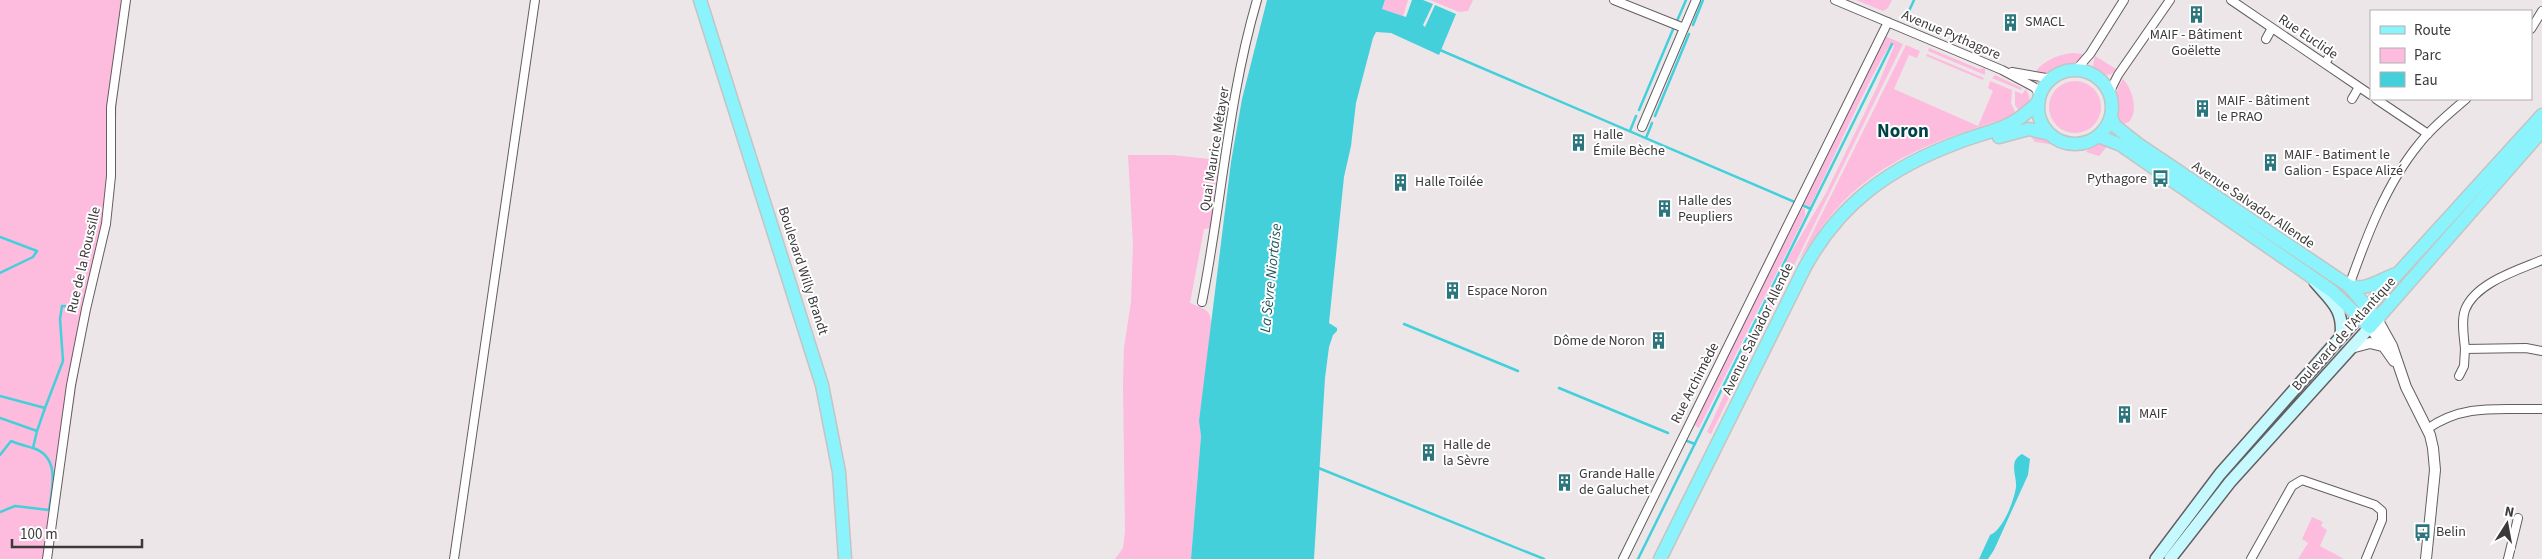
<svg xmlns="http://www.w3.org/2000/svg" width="2542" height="559" font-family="'Source Sans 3',sans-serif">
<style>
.green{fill:#fdbbde}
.water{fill:#44d0db}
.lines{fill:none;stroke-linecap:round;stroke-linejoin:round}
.stream{stroke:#44d0db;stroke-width:2.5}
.minor-casing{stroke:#635e61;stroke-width:10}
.tertiary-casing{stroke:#635e61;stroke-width:12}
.secondary-casing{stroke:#635e61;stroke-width:14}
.primary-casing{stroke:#c4c4c4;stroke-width:15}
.minor{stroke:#fff;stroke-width:8}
.tertiary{stroke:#fff;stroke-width:10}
.secondary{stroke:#c5f9fd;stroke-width:11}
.primary{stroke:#8bf3fb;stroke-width:12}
.labels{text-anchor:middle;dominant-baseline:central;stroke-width:4;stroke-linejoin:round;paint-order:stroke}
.poi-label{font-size:14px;fill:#3c393a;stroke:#fff;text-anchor:start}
.street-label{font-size:14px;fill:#3c393a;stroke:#fff}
.water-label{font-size:15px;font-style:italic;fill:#1f585d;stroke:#fff}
.district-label{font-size:19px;font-weight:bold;fill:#004247;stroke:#fff}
</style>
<rect width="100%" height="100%" fill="#ece6e9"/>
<path class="green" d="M0,0H129L117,100L112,204L107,235L88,310L50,559H0Z
M1385,0H1408L1403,16L1382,9Z
M1430,0H1473L1468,11L1459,12Z
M1856,0H1892L1888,8L1883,11Z
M1885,36L1903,44L1711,434L1707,432L1788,258L1826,193L1878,85L1894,46L1892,44C1882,49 1821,186 1810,207L1802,204Z
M1906,45L1920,51L1917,58L1909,55L1894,89L1978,126L1993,91L1988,88L1990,81L2012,90L2011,103L2017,116H2014C1948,136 1878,158 1832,214C1820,228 1810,245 1799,260Z
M1929,48L1979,69L1985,68V75L1928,51Z
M2072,53L2083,54C2076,67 2049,75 2034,74C2042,61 2057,55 2072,53Z
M1927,54L1984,78L1983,80L1926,56Z
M2095,56L2116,69C2112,76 2105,76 2098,73L2093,65Z
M1995,75L2022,88L2021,90L1992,78Z
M2123,79C2132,88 2139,111 2129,122L2120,125C2113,109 2113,93 2123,79Z
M2049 107a26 26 0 1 1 52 0a26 26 0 1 1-52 0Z
M2026,89L2029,96L2030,104L2019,111L2015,105V91L2022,94Z
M2029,133L2048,138L2057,145L2035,142Z
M2098,143L2108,145L2099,156L2086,152L2090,146Z
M1128,155H1173L1218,160L1211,228L1204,229L1190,303C1207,311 1210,307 1212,328L1199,421L1201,436L1191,559H1115L1123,548L1125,531L1123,383L1124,347L1131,302L1133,245Z
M1800,207L1805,209V216L1699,428L1693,424Z
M2312,517L2323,522L2321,526L2327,530L2320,546L2344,559H2298L2308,543L2302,539Z"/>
<path class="water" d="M1267,0H1385L1382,9L1406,17L1412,0H1423L1433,4L1423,25L1425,27L1435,5L1456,14L1439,55L1391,33L1376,32L1373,38L1356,103L1351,146L1344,177L1329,323L1337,328V331L1333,335L1329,347L1325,378L1314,559H1191L1201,436L1199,421L1231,162L1242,99Z
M2022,454L2030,459L2028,475L1994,550L1988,559H1979L1990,535C2003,530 2014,501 2016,487C2017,476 2008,461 2022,454Z"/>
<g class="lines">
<path class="stream" d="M1909,11L1914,0
M1677,21L1686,0
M1693,25L1703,0
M1440,50L1811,209
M1639,110L1674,27
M1655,116L1689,34
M1630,131L1636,116
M1646,138L1652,123
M0,237L37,251L33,257L0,273
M1404,324L1518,371
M1559,388L1668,433
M0,396L45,408L37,431
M45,408L63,361L60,319L62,306L78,307
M0,418L37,431L33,448
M1687,441L1695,444
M0,455L11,441C18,444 26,446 33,448C61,457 52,489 49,510L15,506L0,512
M1316,467L1544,559
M1638,559L1892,44"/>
<defs>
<path id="minor" d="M1614,0L1684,28
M1835,0L2002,70L2034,87L2041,95
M2231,0L2371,95
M2531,29L2542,11
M2266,39L2272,28
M2325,64L2330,55
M2075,71L2090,54L2124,0
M2012,72L2052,79
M2109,93L2118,75L2170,0
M2352,99L2359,87
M2376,99L2428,134
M1642,127L1696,0
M2542,260C2518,270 2475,283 2465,310C2461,321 2464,337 2465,349L2526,348L2542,351
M2349,286C2366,238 2386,184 2419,144C2432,127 2450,113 2466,99
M1202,302C1222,201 1228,99 1257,0
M2459,376L2464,366L2465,349
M2427,429C2464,403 2499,410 2542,409
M47,559L71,385L86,309L106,224L111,176V107L126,0
M454,559L535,0
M1623,559L1888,22
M2251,559L2292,486L2302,480L2375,505L2382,511V520L2366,559
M2508,559L2518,518"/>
<path id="tertiary" d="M2377,319L2392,346L2406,387L2430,435L2433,448L2435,470L2426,559
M2370,327L2394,361
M2351,348L2370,343L2382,346"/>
<path id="secondary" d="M2315,282C2331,301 2344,309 2341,336
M2156,559L2220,474L2360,315
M2170,559L2230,482L2370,327"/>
<path id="primary" d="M700,0L822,385L839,472L845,559
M2038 107a37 37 0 1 1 74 0a37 37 0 1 1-74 0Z
M2111,117L2115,126L2138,144L2349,286L2377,319
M2098,136L2121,145L2332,291L2370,327L2542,131
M1999,137L2029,129L2050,134
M2349,286C2367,291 2379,280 2396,274
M2362,313L2542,115
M1660,559L1804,269C1839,203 1891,167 1959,142C1996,128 2010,131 2039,101"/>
</defs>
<use href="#minor" class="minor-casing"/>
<use href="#tertiary" class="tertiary-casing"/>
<use href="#secondary" class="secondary-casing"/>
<use href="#primary" class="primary-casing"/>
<use href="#minor" class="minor"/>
<use href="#tertiary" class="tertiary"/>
<use href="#secondary" class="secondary"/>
<use href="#primary" class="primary"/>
</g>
<defs>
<symbol id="building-bare" viewBox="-9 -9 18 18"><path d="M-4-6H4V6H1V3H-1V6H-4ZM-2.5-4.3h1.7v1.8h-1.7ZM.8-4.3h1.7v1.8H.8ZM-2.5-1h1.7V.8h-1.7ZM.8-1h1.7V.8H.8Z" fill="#2c757c" stroke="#fff" stroke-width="2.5" paint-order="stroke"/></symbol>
<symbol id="bus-bare" viewBox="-9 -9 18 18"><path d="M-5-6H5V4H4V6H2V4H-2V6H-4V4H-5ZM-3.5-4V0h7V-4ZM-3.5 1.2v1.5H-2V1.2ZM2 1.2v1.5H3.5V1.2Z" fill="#2c757c" stroke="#fff" stroke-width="2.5" paint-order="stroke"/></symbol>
</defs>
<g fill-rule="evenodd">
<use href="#building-bare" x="2184" y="2" width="25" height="25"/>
<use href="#building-bare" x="1998" y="10" width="25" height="25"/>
<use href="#building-bare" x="2190" y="96" width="25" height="25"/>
<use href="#building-bare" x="1566" y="130" width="25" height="25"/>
<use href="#building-bare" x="2258" y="150" width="25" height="25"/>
<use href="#bus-bare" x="2148" y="166" width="25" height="25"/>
<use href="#building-bare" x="1388" y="170" width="25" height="25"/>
<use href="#building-bare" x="1652" y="196" width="25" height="25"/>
<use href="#building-bare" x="1440" y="278" width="25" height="25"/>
<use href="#building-bare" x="1646" y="328" width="25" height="25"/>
<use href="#building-bare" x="2112" y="402" width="25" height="25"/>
<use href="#building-bare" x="1416" y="440" width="25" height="25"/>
<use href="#building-bare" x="1552" y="470" width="25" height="25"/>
<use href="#bus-bare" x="2410" y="520" width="25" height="25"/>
</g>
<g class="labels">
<g class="poi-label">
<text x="2025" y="22">SMACL</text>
<text x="2196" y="35" text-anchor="middle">MAIF - Bâtiment<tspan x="2196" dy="16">Goëlette</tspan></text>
<text x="2217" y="101">MAIF - Bâtiment<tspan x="2217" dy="16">le PRAO</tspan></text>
<text x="1593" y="135">Halle<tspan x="1593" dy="16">Émile Bèche</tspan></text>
<text x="2284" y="155">MAIF - Batiment le<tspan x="2284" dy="16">Galion - Espace Alizé</tspan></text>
<text x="2147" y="179" text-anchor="end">Pythagore</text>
<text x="1415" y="182">Halle Toilée</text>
<text x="1678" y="201">Halle des<tspan x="1678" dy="16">Peupliers</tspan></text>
<text x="1467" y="291">Espace Noron</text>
<text x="1645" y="341" text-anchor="end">Dôme de Noron</text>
<text x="2139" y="414">MAIF</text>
<text x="1443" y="445">Halle de<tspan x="1443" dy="16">la Sèvre</tspan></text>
<text x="1579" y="474">Grande Halle<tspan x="1579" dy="16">de Galuchet</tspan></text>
<text x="2436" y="532">Belin</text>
</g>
<g class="street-label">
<text transform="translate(1951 35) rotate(23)">Avenue Pythagore</text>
<text transform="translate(2308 37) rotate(34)">Rue Euclide</text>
<text transform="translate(1215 149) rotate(-81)">Quai Maurice Métayer</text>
<text transform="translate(2253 205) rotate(34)">Avenue Salvador Allende</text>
<text transform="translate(84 260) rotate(-77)">Rue de la Roussille</text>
<text transform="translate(803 271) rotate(72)">Boulevard Willy Brandt</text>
<text transform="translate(1758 329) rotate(-64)">Avenue Salvador Allende</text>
<text transform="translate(2344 334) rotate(-48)">Boulevard de l'Atlantique</text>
<text transform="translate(1695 383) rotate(-63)">Rue Archimède</text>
</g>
<g class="water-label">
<text transform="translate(1271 278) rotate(-84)">La Sèvre Niortaise</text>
</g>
<g class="district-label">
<text x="1903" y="131">Noron</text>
</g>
</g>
<rect x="2370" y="10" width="162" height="90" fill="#ffffff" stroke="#b1b0b0"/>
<rect x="2380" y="26" width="25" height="8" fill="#8bf3fb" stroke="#b1b0b0"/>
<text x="2414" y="35" font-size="15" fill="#3c393a">Route</text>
<rect x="2380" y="48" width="25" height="15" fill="#fdbbde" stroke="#b1b0b0"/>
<text x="2414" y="60" font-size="15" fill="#3c393a">Parc</text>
<rect x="2380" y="72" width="25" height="15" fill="#44d0db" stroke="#b1b0b0"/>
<text x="2414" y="85" font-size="15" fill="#3c393a">Eau</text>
<g transform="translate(2507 524) rotate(11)" stroke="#ffffff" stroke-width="4" paint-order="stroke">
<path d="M0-4L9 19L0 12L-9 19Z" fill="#3c393a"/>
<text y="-8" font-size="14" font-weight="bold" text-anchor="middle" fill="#3c393a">N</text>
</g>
<path d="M12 539v8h130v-8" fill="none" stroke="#3c393a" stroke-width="2.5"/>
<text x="20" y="539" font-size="15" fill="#3c393a" stroke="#ffffff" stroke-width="4" paint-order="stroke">100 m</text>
</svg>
